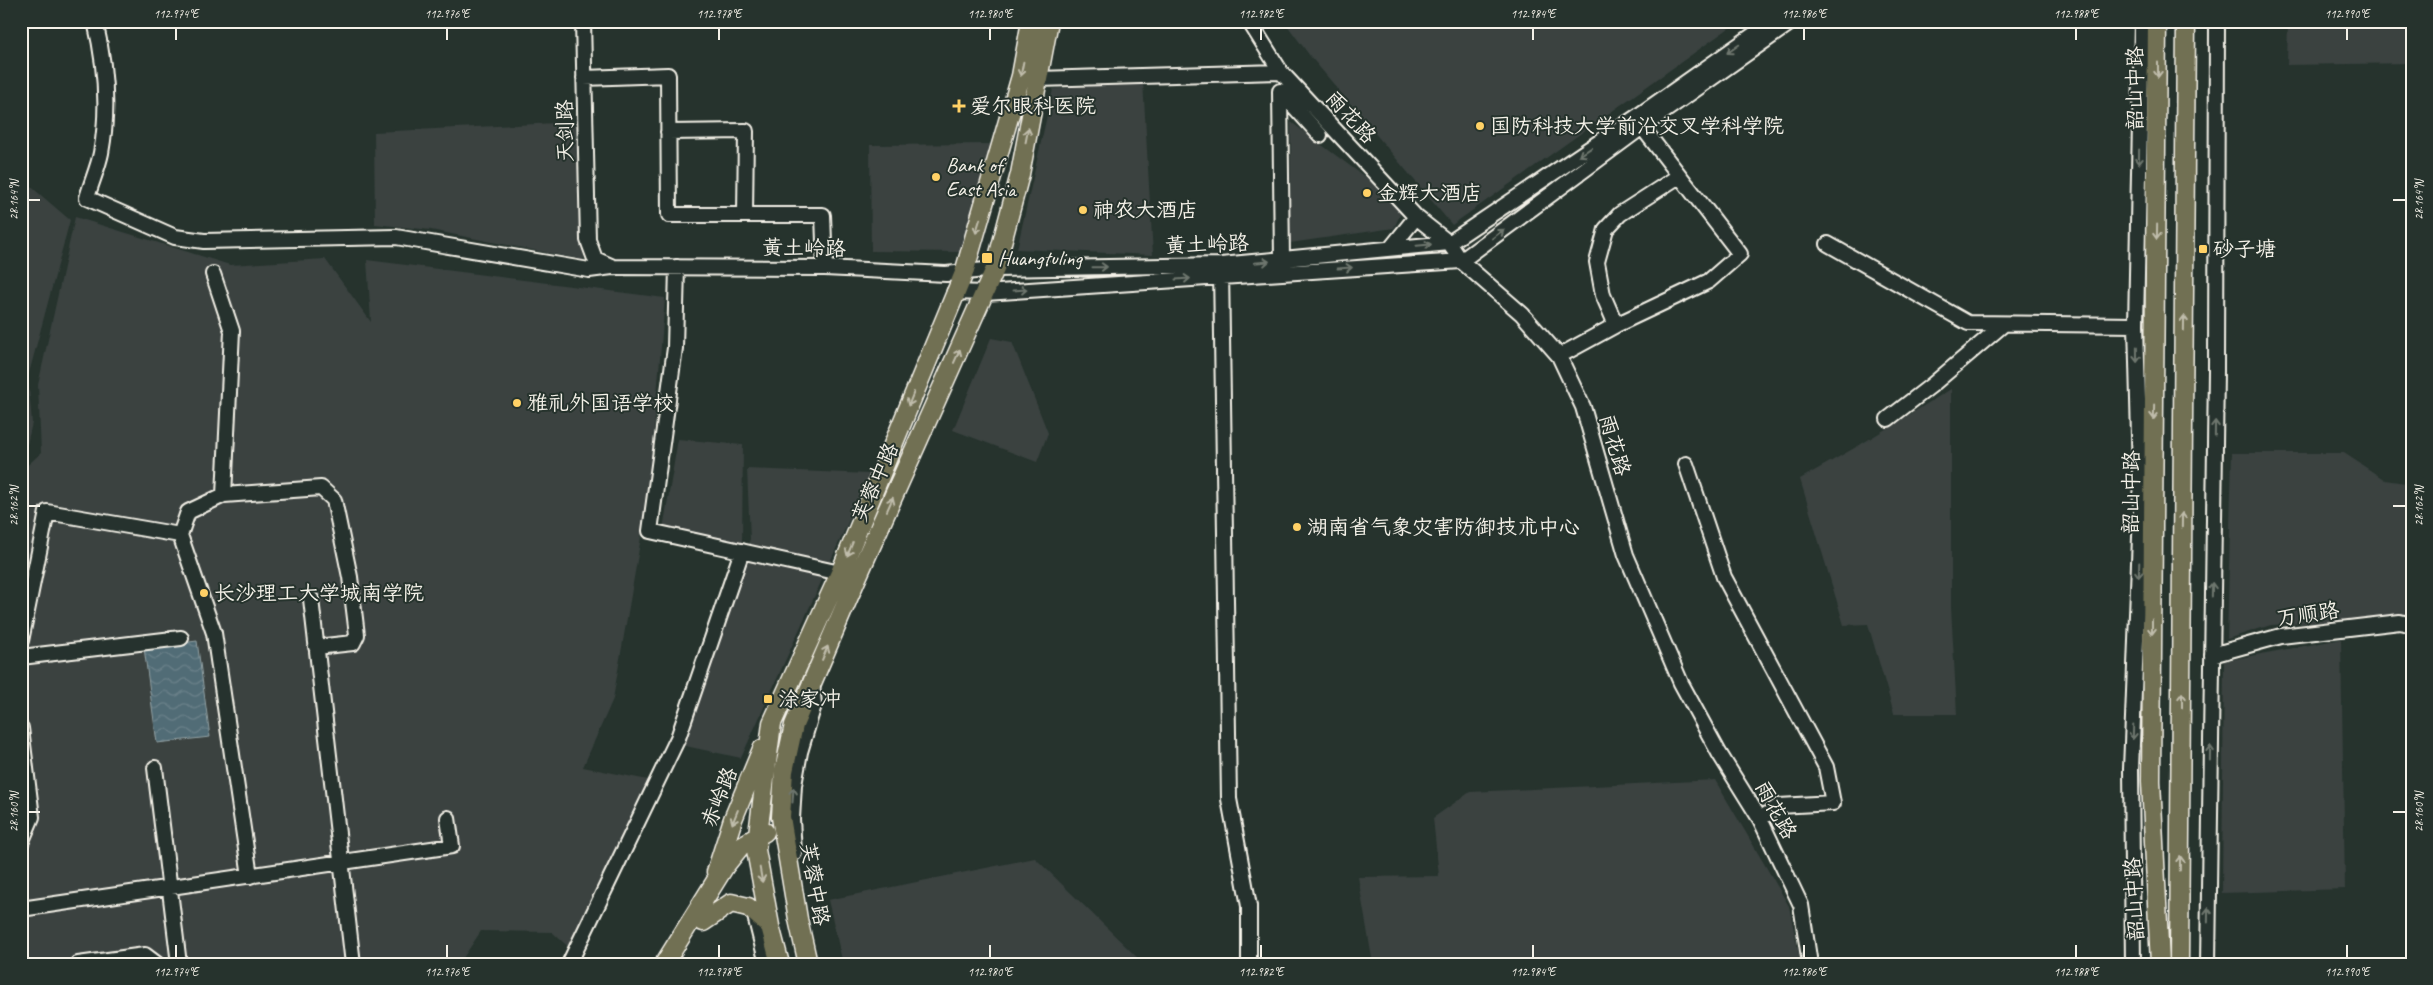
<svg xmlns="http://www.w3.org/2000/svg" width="2433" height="985" font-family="Caveat,'LXGW WenKai TC',sans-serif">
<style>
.built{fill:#3a4240}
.water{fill:url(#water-waves);stroke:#92a1a4}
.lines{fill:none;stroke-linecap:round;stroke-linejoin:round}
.minor-casing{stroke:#f4f1e8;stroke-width:18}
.major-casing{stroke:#f4f1e8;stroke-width:21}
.minor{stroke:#26332d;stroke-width:14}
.major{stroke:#716f52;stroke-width:18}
.oneway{stroke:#6e766e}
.oneway2{stroke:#c0bdac}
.ticks{fill:none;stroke:#f4f1e8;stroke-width:2}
.poi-dot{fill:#ffd166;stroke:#26332d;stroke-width:2}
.labels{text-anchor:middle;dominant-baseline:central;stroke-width:4;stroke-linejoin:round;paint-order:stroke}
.street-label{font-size:21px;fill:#f4f1e8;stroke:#26332d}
.poi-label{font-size:21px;fill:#f4f1e8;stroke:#26332d;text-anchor:start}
.neatline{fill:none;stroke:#f4f1e8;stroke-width:2}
.ticks-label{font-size:12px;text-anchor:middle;fill:#f4f1e8}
</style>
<defs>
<pattern id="water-waves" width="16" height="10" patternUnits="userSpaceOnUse" patternTransform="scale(1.25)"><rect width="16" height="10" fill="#516c76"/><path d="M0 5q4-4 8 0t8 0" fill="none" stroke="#6b818a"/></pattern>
</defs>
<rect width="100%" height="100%" fill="#26332d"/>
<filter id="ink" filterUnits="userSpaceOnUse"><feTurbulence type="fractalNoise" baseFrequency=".02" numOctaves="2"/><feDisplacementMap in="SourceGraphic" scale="10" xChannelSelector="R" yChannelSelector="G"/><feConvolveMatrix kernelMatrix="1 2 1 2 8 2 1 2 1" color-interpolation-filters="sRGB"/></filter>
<g filter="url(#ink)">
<path class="built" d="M1284,21H1739L1452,225L1310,56Z
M2288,21H2412V63L2287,65Z
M1143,81L1153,255L1017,249L1053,89Z
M575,122L584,260L431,230L375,224L374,132Z
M1291,122L1404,206L1394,228L1290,243Z
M991,144L960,252L871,251L870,145Z
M21,178L70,220L28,377L32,423L27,444L21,450Z
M75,217L230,265L325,259L371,322L367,260L665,298L649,491L613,699L583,767L658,782L575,953L552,932L481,931L459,964H21V569L31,521L21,518V471L41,453L38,385Z
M991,338L1012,342L1048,433L1037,462L953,430Z
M1951,389V607L1957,714H1894L1868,624L1844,625L1800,479L1858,446Z
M678,439L743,445L742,543L663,529Z
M2232,453H2344L2385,480L2412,484V617L2271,625L2227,639Z
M747,469L870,474L741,758L681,745L750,539Z
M2341,639L2345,889L2222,893L2224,661Z
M1715,780L1789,906L1801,964H1373L1358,877L1439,876L1433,818L1470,792Z
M1035,858L1144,964H843L828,900Z"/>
<path class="water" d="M197,641L210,737L157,743L144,648Z"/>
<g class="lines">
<defs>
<path id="minor" d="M95,21C105,63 109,110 101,153C98,168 91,183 87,198L175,237L204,241L396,237L589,270L612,267
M583,21L588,240L595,259L613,267L825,268L946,274L995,269L1221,265L1449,243L1635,118L1773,21
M1249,21L1281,72L1416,217L1449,243L1461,261L1522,314L1559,356L1583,407L1626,555L1681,683L1719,753L1760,819L1801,905L1810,964
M584,78L668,75L669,215H823L825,268
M1038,79L1281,72
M668,132L746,131L745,215
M1828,244L1968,323L2136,325
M1391,248L1416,217
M1282,260L1280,91L1320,135
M677,267L675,348L650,531L840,573
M1221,269L1229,799L1249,906V964
M213,274L232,331L224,495
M954,292L985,293L1461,261L1642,127L1793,21
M1616,325L1603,295L1597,262L1606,229L1620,214L1679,176
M1559,356L1616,325L1709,281L1740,254L1642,127
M1888,419L1932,385L2004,324
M1686,464L1724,577L1826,767L1833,803L1779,806L1760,819
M180,535L188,512L224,495L321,488L334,500L350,577L357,635L353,643L316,647
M311,599L353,964
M21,641L47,512L180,535L214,633L250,876
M2212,655L2281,636L2400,622L2412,625
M21,657L181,638
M21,728L32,817L21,843
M155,768L179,964
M794,853L792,819L794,785L800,752L814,705L812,683
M21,909L452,846L448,818
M754,912L767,964
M78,964L145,955L157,964
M569,964L678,738L742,551
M2133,964L2131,769L2141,511L2136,325L2142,21
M2208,964L2216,371L2217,21"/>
<path id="major" d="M2157,21L2151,781L2160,964
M716,872L733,819L762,749
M703,922L731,903L748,907L770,926
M664,964L725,866L741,846L765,832
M780,964L770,926L756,850L772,723L840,573L964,273L1021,76L1031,21
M808,964L798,919L781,817L784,771L794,725L856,580L995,269L1020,174L1049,21
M2179,964L2186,21"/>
</defs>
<use href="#minor" class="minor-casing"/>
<use href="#major" class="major-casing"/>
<use href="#minor" class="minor"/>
<use href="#major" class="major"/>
</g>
<defs><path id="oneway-shaft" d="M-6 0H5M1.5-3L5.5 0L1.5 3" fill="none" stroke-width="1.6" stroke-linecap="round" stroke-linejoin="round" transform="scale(1.25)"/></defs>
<g class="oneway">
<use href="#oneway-shaft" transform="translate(1733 49) rotate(145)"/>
<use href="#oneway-shaft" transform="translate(1585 152) rotate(146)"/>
<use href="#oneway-shaft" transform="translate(2139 157) rotate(91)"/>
<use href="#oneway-shaft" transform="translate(1498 234) rotate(-37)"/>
<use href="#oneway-shaft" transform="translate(1424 245) rotate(-5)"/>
<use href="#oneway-shaft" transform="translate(1262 262) rotate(-5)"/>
<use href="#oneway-shaft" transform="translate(1100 267) rotate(-1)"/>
<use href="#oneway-shaft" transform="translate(1345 268) rotate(-4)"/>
<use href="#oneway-shaft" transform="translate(1183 279) rotate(-4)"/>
<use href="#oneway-shaft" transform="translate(1020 290) rotate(-4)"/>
<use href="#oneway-shaft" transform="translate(2137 355) rotate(89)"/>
<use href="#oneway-shaft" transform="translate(2215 428) rotate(-89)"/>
<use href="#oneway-shaft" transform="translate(2139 570) rotate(92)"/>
<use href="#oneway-shaft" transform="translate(2212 590) rotate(-89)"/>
<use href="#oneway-shaft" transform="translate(2133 732) rotate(92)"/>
<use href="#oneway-shaft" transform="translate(2210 753) rotate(-89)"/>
<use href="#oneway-shaft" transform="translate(793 795) rotate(-86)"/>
<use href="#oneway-shaft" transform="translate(2208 915) rotate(-89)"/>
</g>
<g class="oneway2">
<use href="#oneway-shaft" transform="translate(1022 69) rotate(101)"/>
<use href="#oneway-shaft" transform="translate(2158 70) rotate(90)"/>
<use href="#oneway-shaft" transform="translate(1027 135) rotate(-79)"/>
<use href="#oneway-shaft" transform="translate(978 226) rotate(107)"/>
<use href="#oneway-shaft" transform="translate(2157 232) rotate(91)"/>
<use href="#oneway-shaft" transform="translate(2184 323) rotate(-89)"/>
<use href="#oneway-shaft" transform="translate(957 356) rotate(-66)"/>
<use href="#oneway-shaft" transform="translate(911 399) rotate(112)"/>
<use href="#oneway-shaft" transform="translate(2154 412) rotate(91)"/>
<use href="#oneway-shaft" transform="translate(890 504) rotate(-66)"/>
<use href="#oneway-shaft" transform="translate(2182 520) rotate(-89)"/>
<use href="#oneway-shaft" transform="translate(850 549) rotate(112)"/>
<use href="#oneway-shaft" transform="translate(2152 627) rotate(90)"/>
<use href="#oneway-shaft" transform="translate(825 653) rotate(-67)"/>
<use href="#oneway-shaft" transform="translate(2182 700) rotate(-90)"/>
<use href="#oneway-shaft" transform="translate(735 817) rotate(112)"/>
<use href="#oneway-shaft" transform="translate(2180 863) rotate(-89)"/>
<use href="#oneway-shaft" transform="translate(761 875) rotate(80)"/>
</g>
</g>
<path class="ticks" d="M176,28V40M447,28V40M719,28V40M990,28V40M1261,28V40M1533,28V40M1804,28V40M2076,28V40M2347,28V40M28,200H40M2393,200H2406M28,506H40M2393,506H2406M28,812H40M2393,812H2406M176,945V958M447,945V958M719,945V958M990,945V958M1261,945V958M1533,945V958M1804,945V958M2076,945V958M2347,945V958"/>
<g class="poi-dot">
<path d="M956.5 98.5h5v5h5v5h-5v5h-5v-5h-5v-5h5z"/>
<circle cx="1480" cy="126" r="5"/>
<circle cx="936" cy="177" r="5"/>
<circle cx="1367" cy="193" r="5"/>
<circle cx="1083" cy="210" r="5"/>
<rect x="2198" y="244" width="10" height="10" rx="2.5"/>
<rect x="981" y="252" width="12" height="12" rx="2.5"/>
<circle cx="517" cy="403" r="5"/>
<circle cx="1297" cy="527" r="5"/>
<circle cx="204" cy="593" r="5"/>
<rect x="763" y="694" width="10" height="10" rx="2.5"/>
</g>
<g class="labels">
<g class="street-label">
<text transform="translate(2135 88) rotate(-90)">韶山中路</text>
<text transform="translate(1351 117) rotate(47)">雨花路</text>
<text transform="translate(565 131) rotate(-91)">天剑路</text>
<text transform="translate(1207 244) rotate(-2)">黄土岭路</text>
<text transform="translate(804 248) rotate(1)">黄土岭路</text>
<text transform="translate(1615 445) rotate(74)">雨花路</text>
<text transform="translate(875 482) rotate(-66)">芙蓉中路</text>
<text transform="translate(2131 492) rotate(-89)">韶山中路</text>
<text transform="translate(2308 614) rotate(-8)">万顺路</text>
<text transform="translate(719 797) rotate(-68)">赤岭路</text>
<text transform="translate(1776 810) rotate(61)">雨花路</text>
<text transform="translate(815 884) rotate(80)">芙蓉中路</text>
<text transform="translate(2134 899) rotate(-93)">韶山中路</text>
</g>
<g class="poi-label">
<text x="970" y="106">爱尔眼科医院</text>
<text x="1490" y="126">国防科技大学前沿交叉学科学院</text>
<text x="946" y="165">Bank of<tspan x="946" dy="24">East Asia</tspan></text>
<text x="1377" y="193">金辉大酒店</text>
<text x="1093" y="210">神农大酒店</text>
<text x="2213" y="249">砂子塘</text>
<text x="998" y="258">Huangtuling</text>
<text x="527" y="403">雅礼外国语学校</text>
<text x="1307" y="527">湖南省气象灾害防御技术中心</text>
<text x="214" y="593">长沙理工大学城南学院</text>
<text x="778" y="699">涂家冲</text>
</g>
</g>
<rect width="2433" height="985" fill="none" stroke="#26332d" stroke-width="55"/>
<rect x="28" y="28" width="2378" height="930" class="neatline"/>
<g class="ticks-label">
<text x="176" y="18">112.974°E</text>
<text x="447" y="18">112.976°E</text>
<text x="719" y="18">112.978°E</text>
<text x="990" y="18">112.980°E</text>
<text x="1261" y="18">112.982°E</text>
<text x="1533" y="18">112.984°E</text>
<text x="1804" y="18">112.986°E</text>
<text x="2076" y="18">112.988°E</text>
<text x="2347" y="18">112.990°E</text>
<text transform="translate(14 200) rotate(-90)" y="4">28.164°N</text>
<text transform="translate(2419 200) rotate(-90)" y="4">28.164°N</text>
<text transform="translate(14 506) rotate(-90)" y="4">28.162°N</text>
<text transform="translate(2419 506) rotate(-90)" y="4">28.162°N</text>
<text transform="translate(14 812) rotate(-90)" y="4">28.160°N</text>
<text transform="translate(2419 812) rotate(-90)" y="4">28.160°N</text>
<text x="176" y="976">112.974°E</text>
<text x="447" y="976">112.976°E</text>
<text x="719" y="976">112.978°E</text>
<text x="990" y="976">112.980°E</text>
<text x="1261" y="976">112.982°E</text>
<text x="1533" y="976">112.984°E</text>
<text x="1804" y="976">112.986°E</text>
<text x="2076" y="976">112.988°E</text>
<text x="2347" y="976">112.990°E</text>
</g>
</svg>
